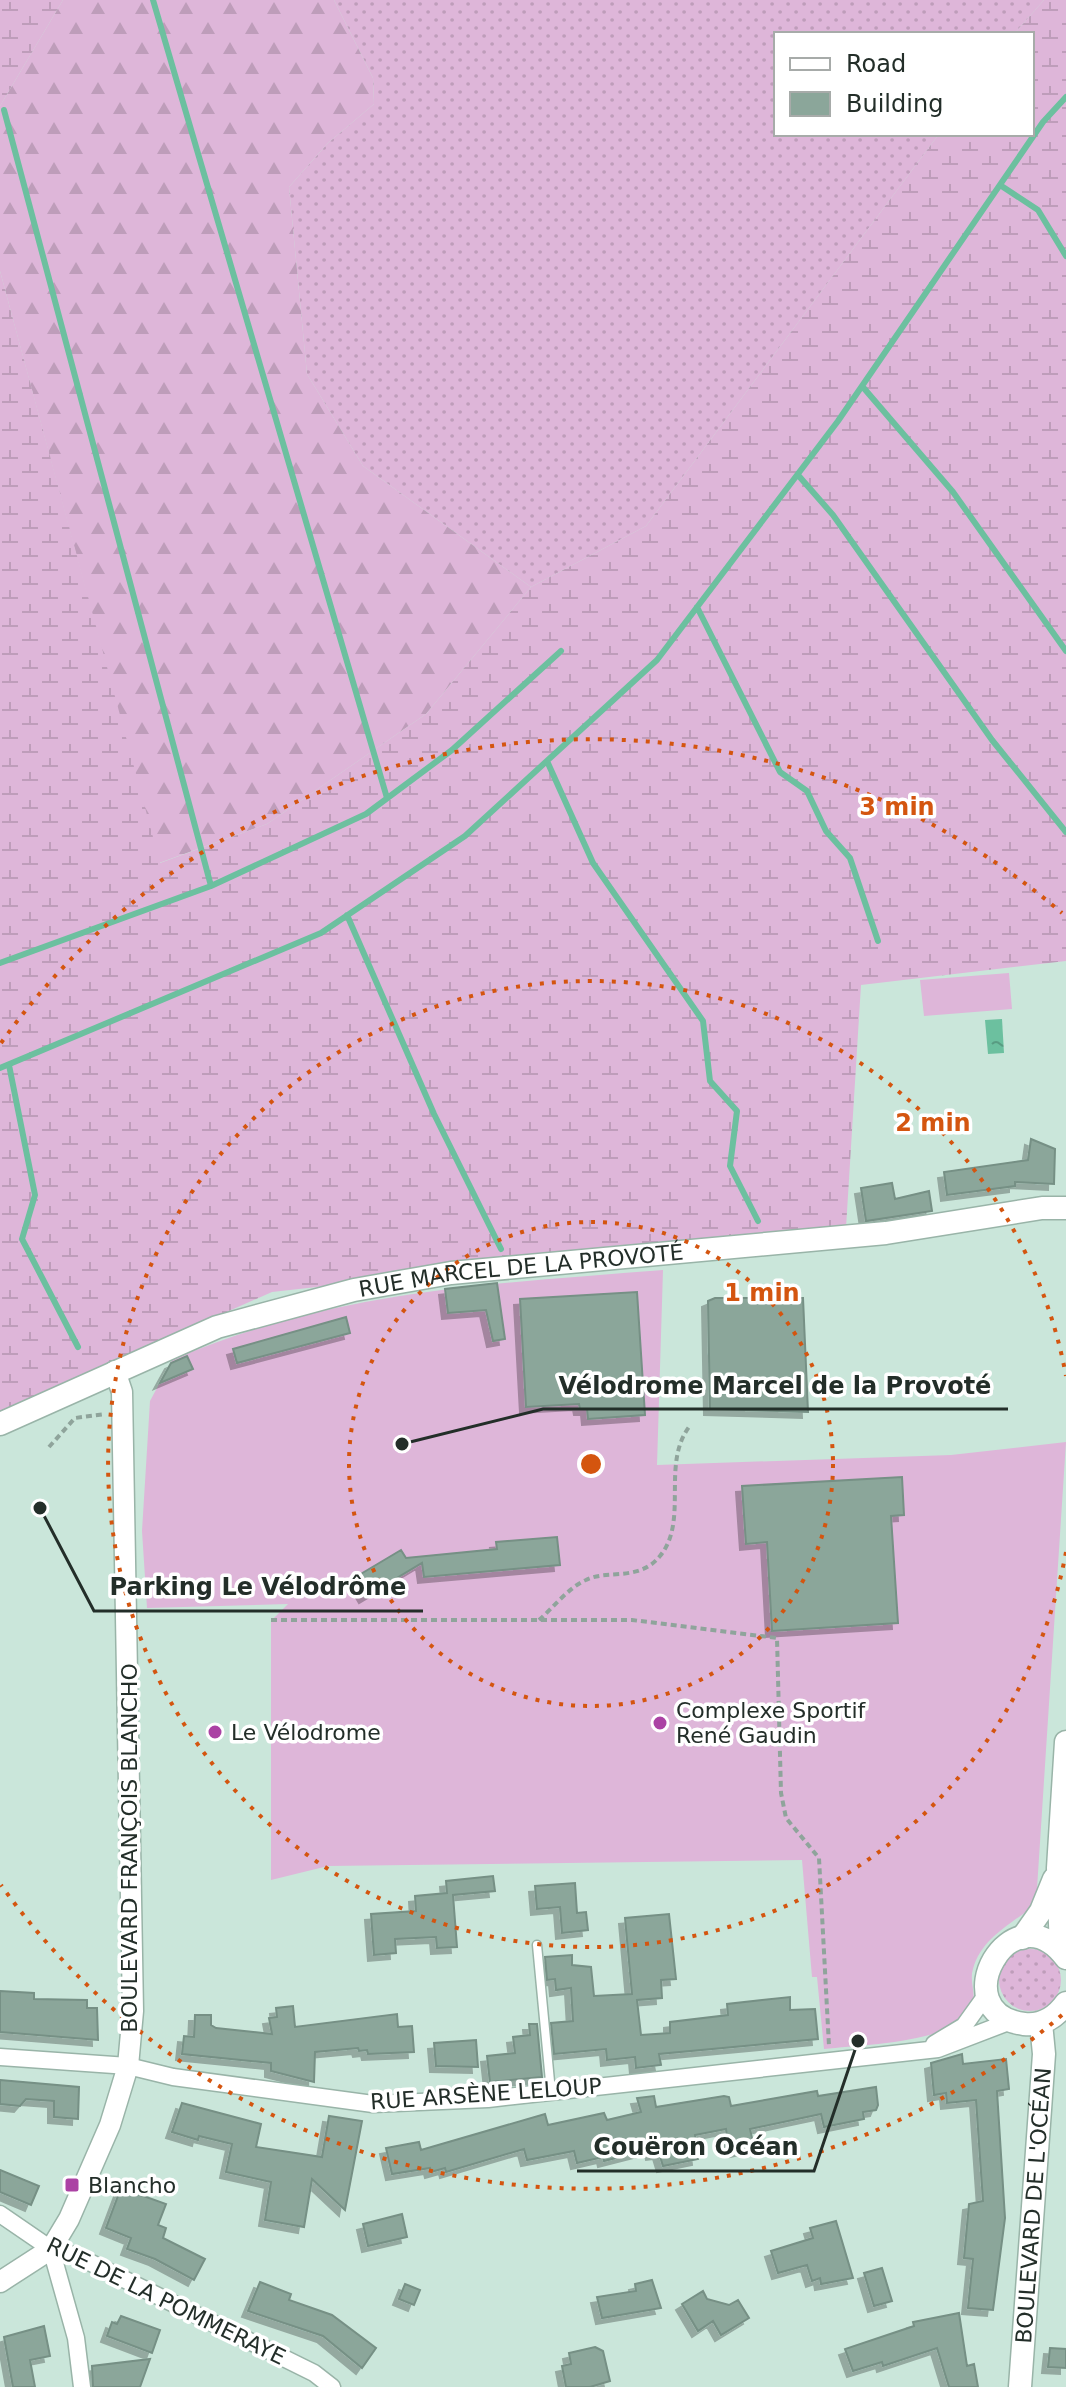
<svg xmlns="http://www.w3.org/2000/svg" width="1066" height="2387" font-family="'DejaVu Sans',sans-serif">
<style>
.grass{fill:url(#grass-dots)}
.forest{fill:url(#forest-firs)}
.wetland{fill:url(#wetland-marsh)}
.garden{fill:#deb6d9}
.water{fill:url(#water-ripples)}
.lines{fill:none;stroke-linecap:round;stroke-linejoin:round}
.stream{stroke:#6cc09f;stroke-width:6}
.building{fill:#8ba69a;stroke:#769085;stroke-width:2;filter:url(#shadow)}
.service-casing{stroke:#99b4a8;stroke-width:11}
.minor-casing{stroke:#99b4a8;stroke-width:19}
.tertiary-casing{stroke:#99b4a8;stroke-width:23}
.secondary-casing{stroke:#99b4a8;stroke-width:25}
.path{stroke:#8fa49b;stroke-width:4;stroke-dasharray:6 4;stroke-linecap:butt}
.service{stroke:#fff;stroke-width:8}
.minor{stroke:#fff;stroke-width:16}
.tertiary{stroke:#fff;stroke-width:20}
.secondary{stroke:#fff;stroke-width:22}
.ring{fill:none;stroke:#d4550f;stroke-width:4;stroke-dasharray:4 8}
.poi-dot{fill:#ab42a4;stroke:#fff;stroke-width:3}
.labels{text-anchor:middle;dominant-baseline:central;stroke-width:7;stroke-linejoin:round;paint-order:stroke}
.street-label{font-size:22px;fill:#232e29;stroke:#fff}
.poi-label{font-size:22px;fill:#232e29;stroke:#fff;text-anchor:start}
.centre{fill:#d4550f;stroke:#fff;stroke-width:4}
.ring-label{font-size:24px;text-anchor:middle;font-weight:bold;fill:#d4550f;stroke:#fff;stroke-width:7;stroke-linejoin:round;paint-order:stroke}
.leader{fill:none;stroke:#232e29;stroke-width:3}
.callout-dot{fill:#232e29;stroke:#fff;stroke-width:3}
.callout-label{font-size:24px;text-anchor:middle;font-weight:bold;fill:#232e29;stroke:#fff;stroke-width:7;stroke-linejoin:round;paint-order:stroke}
</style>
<defs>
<pattern id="grass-dots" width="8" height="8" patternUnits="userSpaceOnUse" patternTransform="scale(2)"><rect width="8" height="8" fill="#deb6d9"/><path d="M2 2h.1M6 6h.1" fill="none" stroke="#be9dba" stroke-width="1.8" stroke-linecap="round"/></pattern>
<pattern id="forest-firs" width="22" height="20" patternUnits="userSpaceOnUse" patternTransform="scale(2)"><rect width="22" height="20" fill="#deb6d9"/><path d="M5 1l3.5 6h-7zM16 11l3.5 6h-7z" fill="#be9dba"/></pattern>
<pattern id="wetland-marsh" width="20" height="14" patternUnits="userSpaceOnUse" patternTransform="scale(2)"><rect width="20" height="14" fill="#deb6d9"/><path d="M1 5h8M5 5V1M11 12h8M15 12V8" fill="none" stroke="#be9dba"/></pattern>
<pattern id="water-ripples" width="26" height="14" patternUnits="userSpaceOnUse" patternTransform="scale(2)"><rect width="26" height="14" fill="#6cc09f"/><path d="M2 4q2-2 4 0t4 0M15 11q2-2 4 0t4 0" fill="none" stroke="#589c82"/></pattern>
<filter id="shadow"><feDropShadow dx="-6" dy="6" stdDeviation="0" flood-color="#0004"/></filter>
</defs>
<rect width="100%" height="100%" fill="#cae6da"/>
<path class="grass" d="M334,0H1044L1014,34H776V134H939L646,526L531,587L363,466L307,374L289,187L328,143L374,104L373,78Z
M999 1980a31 31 0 1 1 62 0a31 31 0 1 1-62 0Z"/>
<path class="forest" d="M63,0H334L373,78L374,104L328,143L289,187L307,374L363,466L531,587L426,714L267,824L159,863L0,271V106Z"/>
<path class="wetland" d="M0,0H63L0,106Z
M1044,0H1066V961L861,985L846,1228L272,1292L0,1412V271L160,863L267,824L426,714L531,587L646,526L939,134H1032V34H1014Z"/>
<path class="garden" d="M1009,973L1012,1009L924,1016L920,980Z
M663,1270L657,1465L951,1455L1066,1442L1036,1904C1012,1924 982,1937 973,1969C968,1984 981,2000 967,2016C942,2043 860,2045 824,2049L817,1977H812L802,1860L328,1866L271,1880V1621L288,1604L147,1608L142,1531L150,1401L172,1360C334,1290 490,1284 663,1270Z"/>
<path class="water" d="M1002,1019L1004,1053L988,1054L985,1020Z"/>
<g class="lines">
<path class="stream" d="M153,0L387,798
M4,110L211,886
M1000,185L1038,210L1066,256
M862,386L953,492L1066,651
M798,475L833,515L992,740L1066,832
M697,607L780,772L807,791L826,831L850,858L878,941
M547,761L593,863L703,1021L710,1081L737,1111L730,1166L758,1221
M347,915L434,1114L501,1249
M0,963L211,886L366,814L452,750L561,651
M9,1065L35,1195L22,1239L78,1347
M0,1068L321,933L465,836L657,660L838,421L1043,122L1066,97"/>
</g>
<path class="building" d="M1031,1139L1055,1149L1054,1184L1015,1182V1186L947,1195L944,1172L1028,1160Z
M892,1183L895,1199L929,1191L932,1211L866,1221L861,1188Z
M497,1283L505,1339L493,1341L486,1310L448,1313L445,1289Z
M637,1292L645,1415L588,1419L587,1409H580L579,1404L526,1407L520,1299Z
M715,1298H803L808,1412L710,1409L708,1301Z
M346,1317L350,1333L237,1363L233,1349Z
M187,1356L193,1369L160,1383L171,1363Z
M902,1477L904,1515L891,1516L898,1623L772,1631L767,1542L746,1544L742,1486Z
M557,1537L560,1565L424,1577L422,1563L365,1597L354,1578L401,1550L406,1558L497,1549L496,1542Z
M493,1876L495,1891L453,1895L457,1947L437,1948L436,1937L395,1939L396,1953L374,1955L371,1914L416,1911L415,1896L447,1893L446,1881Z
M575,1883L577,1913L586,1912L588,1930L562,1933L560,1907L537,1909L535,1886Z
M669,1914L676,1979L661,1980L662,1998L637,2000L641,2035L670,2033V2022L728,2015L727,2004L790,1997V2010L815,2009L818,2039L659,2054L661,2065L636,2068L635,2057L607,2060L606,2049L554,2054L551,2023L573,2021L571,1988L556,1990L555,1979L547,1980L545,1957L572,1955V1965L591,1967L594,1996L632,1994L625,1918Z
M0,1991L34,1993V1999L87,2000V2008H97L98,2040L0,2032Z
M293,2006L295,2027L397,2014L398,2027L412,2026L414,2052L368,2054L367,2050L359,2051L358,2048L315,2052L314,2082L271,2071V2063L182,2054L184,2036L194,2037L195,2015H211V2025L216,2028L272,2034L269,2018L277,2017L276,2008Z
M529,2024H537L542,2077L490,2082L487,2056L515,2053L513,2037L530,2035Z
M476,2040L478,2067L436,2066L434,2043Z
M962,2054L963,2064L1006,2059L1009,2089L997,2091L1005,2218L993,2310L968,2308L973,2259L964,2258L969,2204L983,2201L976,2100L947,2103L946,2093L934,2095L931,2063Z
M0,2080L79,2087L78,2119L54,2117V2101L26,2099L20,2106L0,2104Z
M876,2087L878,2105L876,2110L863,2112L864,2119L824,2127L821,2114L750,2129L754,2147L736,2151L734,2143L728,2144L726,2129L695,2135L698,2159L663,2166L659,2153L652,2154L651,2149L604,2161L603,2157L577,2163L574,2151L527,2160L524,2149L446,2172L445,2168L431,2172L430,2168L392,2174L386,2148L419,2142L421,2150L545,2114L548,2125L604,2113L607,2120L641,2112L637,2098L654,2096L656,2107L724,2096L729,2097L731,2106L817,2091L818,2096Z
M182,2103L261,2124L256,2147L322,2157L329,2116L362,2121L345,2210L312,2179L304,2227L265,2220L271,2182L226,2172L232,2144L199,2136L198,2140L172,2132Z
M0,2170L39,2186L31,2205L0,2192Z
M121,2188L166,2204L158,2225L166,2228L163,2238L205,2259L194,2280L155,2259L127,2249L131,2238L106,2228Z
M402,2214L407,2237L368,2246L363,2224Z
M836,2221L853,2278L821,2284L820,2278L812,2281L807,2265L778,2273L771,2251L813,2238L810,2228Z
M882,2268L892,2301L874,2306L864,2273Z
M652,2280L661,2308L602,2318L597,2297L636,2291L635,2284Z
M260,2282L291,2294L289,2300L332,2315L376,2348L362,2368L323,2336L248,2311Z
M405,2284L420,2290L414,2305L399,2299Z
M703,2291L707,2299L729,2305L738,2300L749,2318L721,2335L713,2321L698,2331L682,2304Z
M959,2313L967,2366L974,2364L978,2387H949L937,2348L883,2366L882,2362L853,2371L845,2349L914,2326L913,2322Z
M121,2316L160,2330L152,2353L107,2336L112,2322L117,2324Z
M44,2326L50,2356L30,2360L35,2387H13L4,2337Z
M595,2347L603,2351L610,2381L590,2387H566L562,2366L571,2364L569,2353Z
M1050,2348L1066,2349V2368L1048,2367Z
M150,2359L140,2387H93L92,2366Z"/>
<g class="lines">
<defs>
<path id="service" d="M537,1945L551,2092"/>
<path id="minor" d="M934,2044L964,2026L987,1994
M0,2057L128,2066L173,2077L373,2104L488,2099L938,2049L1011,2021
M0,2214L51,2249L77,2256L314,2373L332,2387
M51,2249L76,2338L82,2387"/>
<path id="tertiary" d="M0,2282L51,2249L69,2219L110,2125L128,2066L133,2011L122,1392L115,1371"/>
<g id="secondary">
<path id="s1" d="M0,1424L217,1327L354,1290L451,1273L886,1233L1042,1208H1066"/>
<path d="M1022,1938L1041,1911L1054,1879"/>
<path d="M1061,1951L1058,1868L1066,1742"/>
<path d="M1066,1958C1012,1886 941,2013 1024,2024C1042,2026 1056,2017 1066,2003"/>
<path id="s2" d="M1020,2387L1044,2054L1041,2023"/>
</g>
</defs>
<use href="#service" class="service-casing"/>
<use href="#minor" class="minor-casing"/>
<use href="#tertiary" class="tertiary-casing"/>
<use href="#secondary" class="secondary-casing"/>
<path class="path" d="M49,1447L75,1418L105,1414
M271,1620H632L777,1638L781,1793L786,1818L819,1858L829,2046
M539,1620C553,1608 569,1587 586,1580C608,1569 639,1582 660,1556C689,1521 661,1465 689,1427"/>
<use href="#service" class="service"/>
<use href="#minor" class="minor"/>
<use href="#tertiary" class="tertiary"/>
<use href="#secondary" class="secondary"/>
</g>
<g class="ring">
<circle cx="591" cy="1464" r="242"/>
<path d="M1066 1552A483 483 0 1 1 1066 1376"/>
<path d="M1062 2015A725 725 0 0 1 1 1885M1 1043A725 725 0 0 1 1062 913"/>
</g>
<g class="poi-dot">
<circle cx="660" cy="1723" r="8"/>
<circle cx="215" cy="1732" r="8"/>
<rect x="64" y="2177" width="16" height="16" rx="4"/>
</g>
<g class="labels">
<g class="street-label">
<text stroke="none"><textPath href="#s1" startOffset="548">RUE MARCEL DE LA PROVOTÉ</textPath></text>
<text transform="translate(129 1848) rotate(-90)">BOULEVARD FRANÇOIS BLANCHO</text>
<text transform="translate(486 2094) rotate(-4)">RUE ARSÈNE LELOUP</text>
<text stroke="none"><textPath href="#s2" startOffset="182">BOULEVARD DE L'OCÉAN</textPath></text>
<text transform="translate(166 2301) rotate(26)">RUE DE LA POMMERAYE</text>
</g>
<g class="poi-label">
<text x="676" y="1710">Complexe Sportif<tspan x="676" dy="25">René Gaudin</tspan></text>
<text x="231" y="1732">Le Vélodrome</text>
<text x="88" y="2185">Blancho</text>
</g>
</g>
<circle cx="591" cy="1464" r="12" class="centre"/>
<g class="ring-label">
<text x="897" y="815">3 min</text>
<text x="933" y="1131">2 min</text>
<text x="762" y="1301">1 min</text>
</g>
<path class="leader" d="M402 1444L543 1409H1008M40 1508L94 1611H423M858 2041L814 2171H577"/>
<g class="callout-dot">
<circle cx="402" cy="1444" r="8"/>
<circle cx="40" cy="1508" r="8"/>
<circle cx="858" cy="2041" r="8"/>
</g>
<g class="callout-label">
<text x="775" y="1394">Vélodrome Marcel de la Provoté</text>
<text x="258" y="1595">Parking Le Vélodrôme</text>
<text x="696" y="2155">Couëron Océan</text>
</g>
<rect x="774" y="32" width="260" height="104" fill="#ffffff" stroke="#a7aba9" stroke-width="2"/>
<rect x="790" y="58" width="40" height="12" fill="#ffffff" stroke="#a7aba9" stroke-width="2"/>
<text x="846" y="72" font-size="24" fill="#232e29">Road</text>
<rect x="790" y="92" width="40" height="24" fill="#8ba69a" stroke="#a7aba9" stroke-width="2"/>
<text x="846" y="112" font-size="24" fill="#232e29">Building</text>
</svg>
